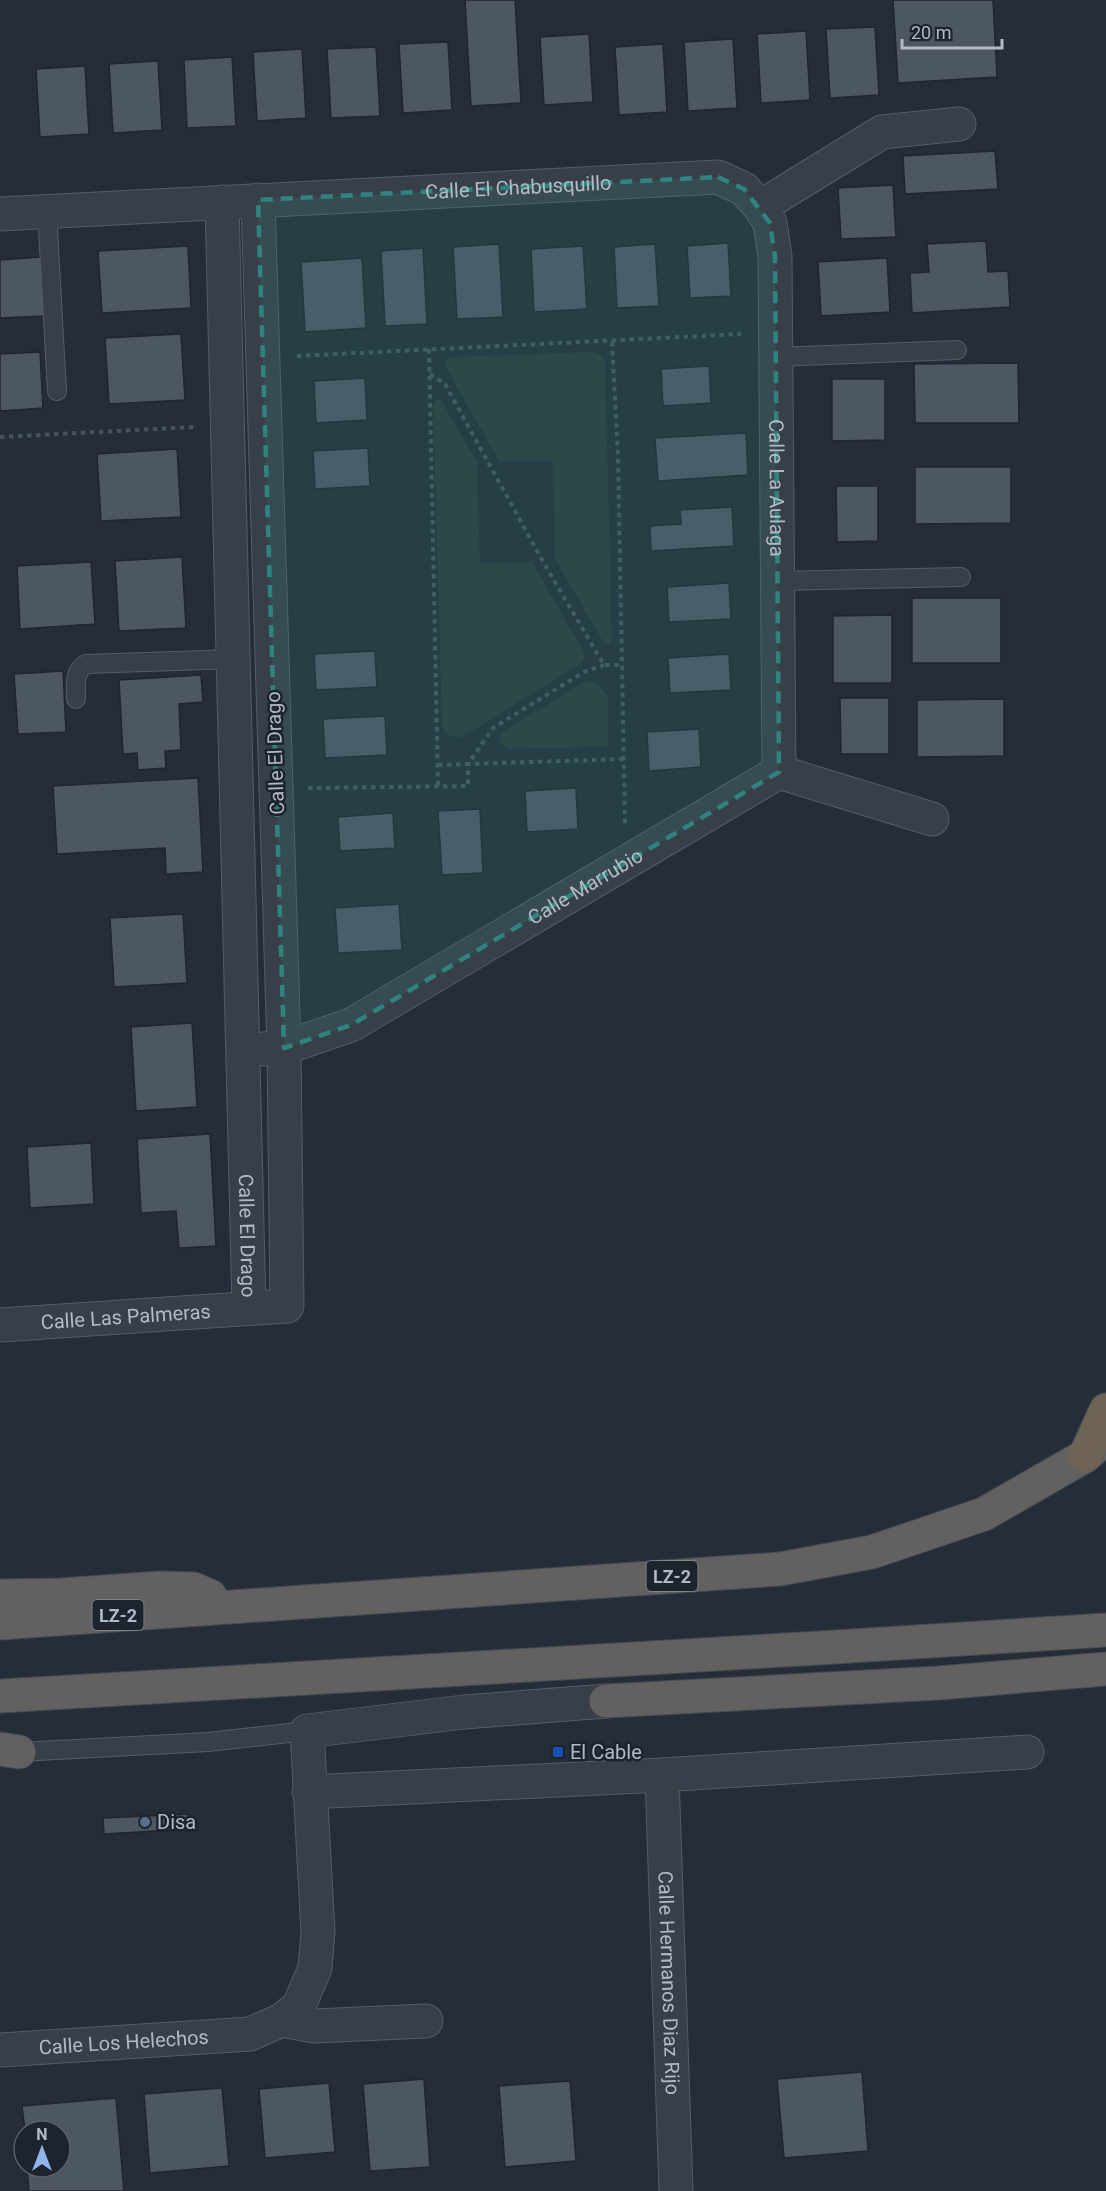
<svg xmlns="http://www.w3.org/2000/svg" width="1106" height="2191" font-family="Roboto,sans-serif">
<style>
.green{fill:#293b3b}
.building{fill:#4d5763;stroke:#1f262f;stroke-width:1.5}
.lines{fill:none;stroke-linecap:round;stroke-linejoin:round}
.service-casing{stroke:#565d66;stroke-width:20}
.minor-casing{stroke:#565d66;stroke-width:35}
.tertiary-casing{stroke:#565d66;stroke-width:35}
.trunk-casing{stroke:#434a53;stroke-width:35}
.motorway-casing{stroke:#434a53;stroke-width:35}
.path{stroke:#465658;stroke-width:4;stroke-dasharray:4.5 4.5;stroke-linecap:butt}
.service{stroke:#383f48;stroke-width:18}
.minor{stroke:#383f48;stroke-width:33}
.tertiary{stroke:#383f48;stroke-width:33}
.trunk{stroke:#62615f;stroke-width:33}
.motorway{stroke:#6d6456;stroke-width:33}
.marked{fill:#30847f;fill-opacity:0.2;stroke:#30847f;stroke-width:4.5;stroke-dasharray:12 8;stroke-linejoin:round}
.transit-dot{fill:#1a4fb4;stroke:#1d242d;stroke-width:2}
.service-dot{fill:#5c6f8a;stroke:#1d242d;stroke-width:2}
.labels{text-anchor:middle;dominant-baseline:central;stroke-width:5;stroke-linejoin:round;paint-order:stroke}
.shield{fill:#1d242d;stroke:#868d97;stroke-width:1.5}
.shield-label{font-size:18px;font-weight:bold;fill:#b3bac4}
.street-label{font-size:20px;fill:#b3bac4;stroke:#1d242d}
.poi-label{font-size:20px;fill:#b3bac4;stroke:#1d242d;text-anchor:start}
</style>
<rect width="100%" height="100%" fill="#242d38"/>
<path class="green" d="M591,352C599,353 603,355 605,363L612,639L610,644L605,645L555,559L553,461H499L445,366L446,359L448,357Z
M436,399L441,400L477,462L480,563L532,562L585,654L583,662L579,665L462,737C452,738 444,736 442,725L433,407Z
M591,681L600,687L608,696V745L603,747L508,749L501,744L499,740L502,732L583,683Z"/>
<path class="building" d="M465,0H515L521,103L471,106Z
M893,0H993L997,77L898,83Z
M875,27L879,95L830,98L826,29Z
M806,31L810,100L761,103L757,34Z
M589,34L593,102L544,105L540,37Z
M733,39L737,108L688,111L684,42Z
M448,42L452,110L403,113L399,44Z
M663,44L667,112L619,115L615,47Z
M376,47L380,116L331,118L327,49Z
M302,49L306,118L257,121L253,52Z
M232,57L236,126L187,128L184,60Z
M158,61L162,130L113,133L109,64Z
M85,66L89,134L40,137L36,69Z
M995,151L998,189L905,194L903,156Z
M893,185L896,237L841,239L838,188Z
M986,241L988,272L1008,271L1010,307L912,313L910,273L929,272L927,244Z
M728,243L731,296L690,298L687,246Z
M499,244L503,317L457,319L453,247Z
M655,244L659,306L617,308L614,247Z
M188,246L191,308L102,313L98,251Z
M583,246L587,309L534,312L531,249Z
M423,248L427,324L385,326L381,251Z
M41,257L44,316L0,318V260Z
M362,258L366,328L305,332L301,262Z
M887,258L890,312L821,316L818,262Z
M181,334L185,400L109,404L105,338Z
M40,352L43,408L0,411V354Z
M1018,363L1019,423H915L914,364Z
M709,366L711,403L663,406L661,369Z
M365,378L367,420L316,423L314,381Z
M832,379H885V440L832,441Z
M746,433L748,475L658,481L655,438Z
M368,448L370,486L315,489L313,451Z
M177,449L181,517L101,521L97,454Z
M915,467H1011V523L915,524Z
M836,486H878V541L837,542Z
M732,507L734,546L651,551L650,526L681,524L680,510Z
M182,557L186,628L119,631L115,561Z
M91,562L95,624L20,629L17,566Z
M729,583L731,619L669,622L667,587Z
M912,598H1001V663H912Z
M892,615V683H833V616Z
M375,651L377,687L316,690L314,654Z
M729,654L731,690L670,693L668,658Z
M63,671L66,732L18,734L14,674Z
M201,675L203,702L179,704L181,750L165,751L166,768L138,770L137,753L123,754L119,680Z
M840,698H889V754H841Z
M1004,699V756L917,757V700Z
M385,716L387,755L325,758L323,719Z
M699,729L701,767L649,771L647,732Z
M198,778L203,872L166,874L165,848L57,854L53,786Z
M576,788L578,829L527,832L525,791Z
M480,809L483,873L442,875L438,811Z
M393,813L395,848L340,851L338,817Z
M399,904L402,950L338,953L335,908Z
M183,914L187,983L114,987L110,918Z
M192,1023L197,1107L136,1111L131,1027Z
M210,1134L216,1246L179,1248L176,1211L141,1213L137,1139Z
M91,1143L94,1204L30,1208L27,1147Z
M188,1814L189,1829L104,1834L103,1818Z
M862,2072L868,2151L784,2158L777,2079Z
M424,2079L430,2167L370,2171L363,2084Z
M570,2081L576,2161L505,2167L499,2086Z
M329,2083L335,2152L265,2158L259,2089Z
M222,2088L229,2166L150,2173L144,2094Z
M116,2098L124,2191H29L27,2167H60V2131H25L22,2106Z"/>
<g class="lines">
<defs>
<path id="service" d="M47,211L57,391
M776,357L957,350
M777,581L961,577
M76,699C76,686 73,672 86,664L234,659
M19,1752L208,1742L307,1731"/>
<g id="minor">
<path id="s1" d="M222,202L249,1308"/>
<path d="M760,207L882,132L959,124"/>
<path id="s2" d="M0,214L718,177L744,189L760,207L770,223L775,256L779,772"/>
<path id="s3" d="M263,1049L284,1048L351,1025L779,772L932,819"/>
<path id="s4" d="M0,1325L287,1306L284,1048L258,200"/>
<path id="s5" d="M662,1775L676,2191"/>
<path d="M309,1792L662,1775L1027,1752"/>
<path d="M282,2020L314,2026L426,2021"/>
</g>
<g id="tertiary">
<path id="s6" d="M0,2050L250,2034L282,2020L299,2006L315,1968L318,1932L307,1731L464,1712L606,1701"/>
</g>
<path id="trunk" d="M0,1596L61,1595L160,1588L194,1589L210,1596
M0,1623L780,1569L872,1552L984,1514L1085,1456L1106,1438
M0,1696L819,1648L1106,1630
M606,1701L939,1683L1106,1669
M0,1749L19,1752"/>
<path id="motorway" d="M1085,1456L1106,1410"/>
</defs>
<use href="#service" class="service-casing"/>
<use href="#minor" class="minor-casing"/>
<use href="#tertiary" class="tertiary-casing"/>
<use href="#trunk" class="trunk-casing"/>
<use href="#motorway" class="motorway-casing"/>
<path class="path" d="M612,342L618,457L625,824
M429,349L438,787
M297,356L741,334
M430,374L445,384L542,560L604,665H623
M0,437L194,427
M438,765L468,764L493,728L584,672L604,665
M308,788L468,786V764L624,759"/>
<use href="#service" class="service"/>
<use href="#minor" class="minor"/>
<use href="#tertiary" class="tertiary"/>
<use href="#trunk" class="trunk"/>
<use href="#motorway" class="motorway"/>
</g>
<path class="marked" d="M718,177L744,189L770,223L775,256L779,772L351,1025L284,1048L258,200Z"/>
<rect class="transit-dot" x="552" y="1746" width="12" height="12" rx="3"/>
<circle class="service-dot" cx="145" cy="1822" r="6"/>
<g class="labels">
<g class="shield">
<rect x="646.5" y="1561" width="51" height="30" rx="4.5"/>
<rect x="92.5" y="1600" width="51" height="30" rx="4.5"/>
</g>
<g class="shield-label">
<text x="672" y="1576">LZ-2</text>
<text x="118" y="1615">LZ-2</text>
</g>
<g class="street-label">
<text stroke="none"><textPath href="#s2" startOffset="519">Calle El Chabusquillo</textPath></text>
<text stroke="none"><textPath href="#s2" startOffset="1056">Calle La Aulaga</textPath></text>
<text transform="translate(275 753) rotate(-92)">Calle El Drago</text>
<text stroke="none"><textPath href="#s3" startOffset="364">Calle Marrubio</textPath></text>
<text stroke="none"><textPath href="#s1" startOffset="1034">Calle El Drago</textPath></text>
<text stroke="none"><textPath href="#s4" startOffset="126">Calle Las Palmeras</textPath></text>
<text stroke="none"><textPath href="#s5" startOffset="208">Calle Hermanos Diaz Rijo</textPath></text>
<text stroke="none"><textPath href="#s6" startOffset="124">Calle Los Helechos</textPath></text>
</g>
<g class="poi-label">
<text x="570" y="1752">El Cable</text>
<text x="157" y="1822">Disa</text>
</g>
</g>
<g transform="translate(42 2149)"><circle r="28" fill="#1d242d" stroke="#596069" stroke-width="1.5"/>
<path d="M0-4.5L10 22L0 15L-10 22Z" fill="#90b5ec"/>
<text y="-9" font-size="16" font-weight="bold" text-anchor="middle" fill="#b3bac4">N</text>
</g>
<path d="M902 39v9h100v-9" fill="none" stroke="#b3bac4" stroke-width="3"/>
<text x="911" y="39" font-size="18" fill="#b3bac4" stroke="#1d242d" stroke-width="4.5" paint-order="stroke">20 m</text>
</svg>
